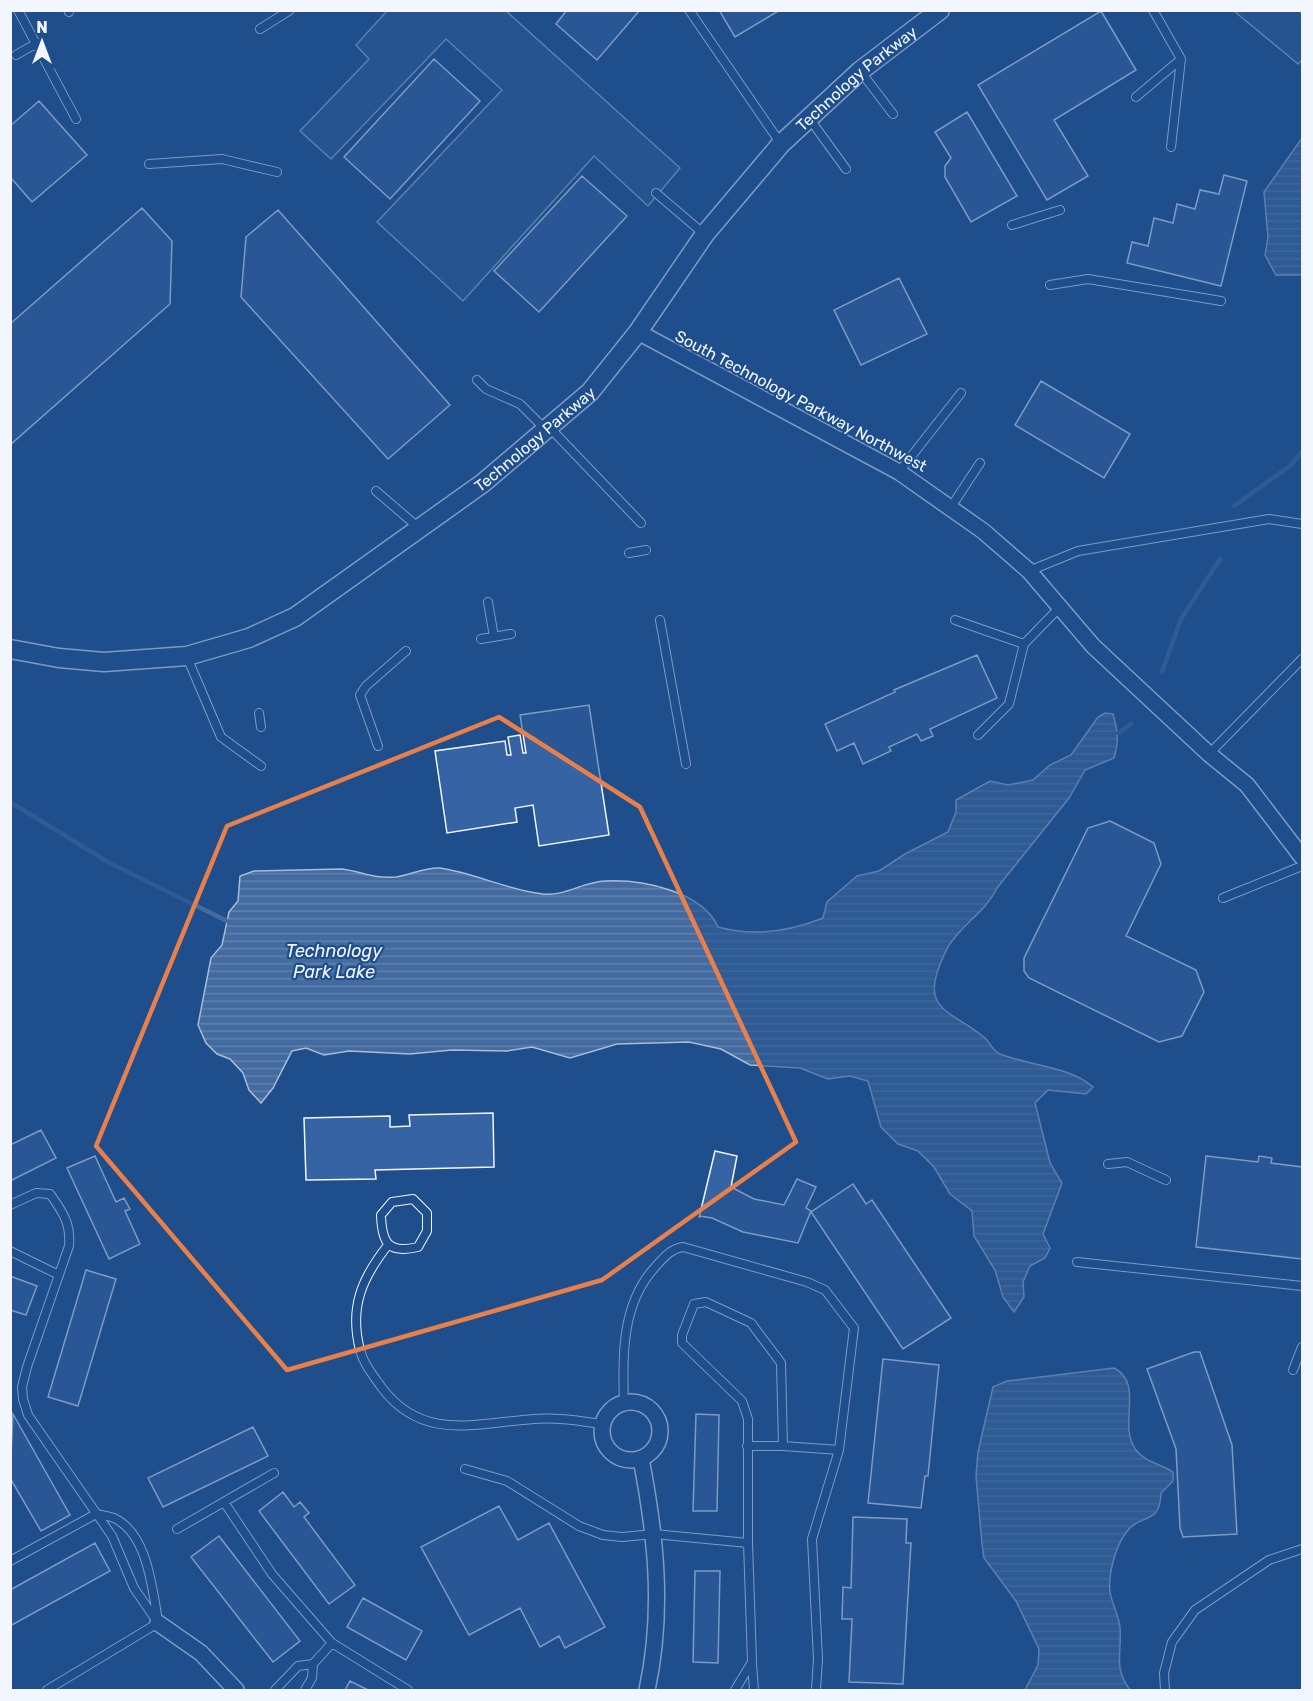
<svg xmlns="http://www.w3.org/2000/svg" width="1313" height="1701" font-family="Rubik,sans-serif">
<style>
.built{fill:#305b95;stroke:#a8bbd7;stroke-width:1.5}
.water{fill:url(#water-rules);stroke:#a8bbd7;stroke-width:1.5}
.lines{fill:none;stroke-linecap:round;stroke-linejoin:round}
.stream{stroke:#446ba0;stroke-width:4.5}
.building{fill:#3563a3;stroke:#f2f6ff;stroke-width:1.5}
.service-casing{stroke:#f2f6ff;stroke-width:10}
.minor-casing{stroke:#f2f6ff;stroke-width:18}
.tertiary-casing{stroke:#f2f6ff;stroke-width:21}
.service{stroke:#1f4e8c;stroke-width:8}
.minor{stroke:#1f4e8c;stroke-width:15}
.tertiary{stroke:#1f4e8c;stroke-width:18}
.marked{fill:none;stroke:#ea8049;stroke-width:4.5;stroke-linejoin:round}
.labels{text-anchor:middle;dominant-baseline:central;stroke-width:4.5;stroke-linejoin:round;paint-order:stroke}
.street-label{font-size:16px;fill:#f2f6ff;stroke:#1f4e8c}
.water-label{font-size:18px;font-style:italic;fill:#f2f6ff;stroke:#1f4e8c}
</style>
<defs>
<pattern id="water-rules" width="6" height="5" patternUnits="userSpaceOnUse" patternTransform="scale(1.5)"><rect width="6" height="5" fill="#446ba0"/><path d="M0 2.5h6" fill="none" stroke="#5f81ae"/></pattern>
</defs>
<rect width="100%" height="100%" fill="#1f4e8c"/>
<path class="built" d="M387,11H506L680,168L648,206L594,156L463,301L377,222L502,90L446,39L331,159L300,131L369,59L356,45Z
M1299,11L1302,13V60L1298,64L1234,11Z"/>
<path class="water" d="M1302,138V275H1276L1265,255L1268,237L1264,192Z
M1105,713L1113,714C1118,731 1119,742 1114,758L1085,770L1069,798L997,888C985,914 956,927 944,955C917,1012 951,1009 985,1038C990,1043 993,1051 1000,1054C1030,1066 1069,1066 1093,1087L1086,1094L1048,1090L1035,1103L1050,1163L1062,1183L1043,1234L1050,1248L1045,1258L1030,1266L1023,1282L1024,1297L1014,1312L1003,1297L995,1270L974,1236L972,1211L950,1194L934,1167L918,1151L898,1144L881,1127L868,1081L850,1076L828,1079L800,1068L750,1065L721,1049L689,1042L617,1044L570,1058L532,1047L507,1051L452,1050L410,1054L349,1051L324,1055L306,1048L292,1051L273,1088L261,1103L249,1090L243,1073L230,1059L217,1054L206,1043L198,1025L211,958L222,945L229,912L238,901L240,876L254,871L342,869C364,872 372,879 396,877C409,875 427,867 440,868C475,873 507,890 543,894C567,896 582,882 605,881C641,879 702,891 718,927C754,937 788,932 823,918L827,902L857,876L879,871L905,854L948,832L956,812V800L990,781L1008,785L1033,780L1050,765L1071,755L1098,717Z
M1114,1368C1145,1384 1117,1425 1136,1450C1145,1462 1161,1464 1173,1472V1481L1161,1493C1160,1527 1139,1512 1125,1534C1115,1548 1108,1575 1110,1592C1112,1604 1119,1616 1120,1628C1122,1654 1113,1667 1130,1690H1025L1038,1665L1039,1649L1016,1601L984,1558L982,1544L976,1476L978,1452L993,1387L1007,1381Z"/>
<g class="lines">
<path class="stream" d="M1234,506L1291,465L1302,452
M1162,672L1181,619L1220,559
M1118,733L1131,724
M10,802L108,862L227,921"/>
</g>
<path class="building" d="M567,10H640L597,60L556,24Z
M719,10H780L735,37Z
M1101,11L1136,70L1054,120L1088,176L1047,200L978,85Z
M434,59L480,101L390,199L344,157Z
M39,101L87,155L32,202L10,177V126Z
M967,112L1017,196L971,222L945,177V166L951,158L935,132Z
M1224,175L1247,181L1221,286L1127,263L1132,242L1148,246L1154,218L1173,223L1177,204L1195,209L1200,190L1219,194Z
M582,176L627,216L539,312L494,271Z
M142,208L172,241L170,304L10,445V324Z
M278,210L450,405L388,459L241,297L246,237Z
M899,278L927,334L861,365L834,310Z
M1041,381L1130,434L1104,478L1015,425Z
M977,655L997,698L930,729L933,736L921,741L917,734L889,747L891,751L863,764L854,743L837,751L825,724L895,692L894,690Z
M589,705L609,835L539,846L533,805L515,808L517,822L447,833L435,751L505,741L507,755H511L508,737L520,735L523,753H526L520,715Z
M1110,821L1154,843L1161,864L1126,936L1196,970L1204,992L1182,1036L1159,1042L1029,978L1024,971V958L1088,828Z
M493,1113L494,1167L375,1170L376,1179L306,1180L304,1118L390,1116V1127L410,1126L409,1115Z
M41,1130L56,1158L10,1181V1145Z
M715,1151L737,1156L731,1187L754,1199L784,1205L797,1179L816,1187L806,1208L811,1211L798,1243L743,1232L712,1218L700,1216L699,1218Z
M95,1156L116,1202L124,1198L130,1209L125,1211L140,1244L109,1259L67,1168Z
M1206,1156L1258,1162L1259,1156L1272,1158L1271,1163L1302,1167V1259L1196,1247Z
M853,1184L866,1204L872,1200L951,1318L903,1349L811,1212Z
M86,1270L116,1279L78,1406L48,1397Z
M10,1276L37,1286L26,1315L10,1310Z
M1194,1352H1200L1232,1445L1237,1534L1183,1537L1180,1528L1176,1449L1147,1369Z
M883,1359L939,1365L928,1476H925L921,1508L868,1503Z
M13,1414L70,1515L41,1531L10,1478Z
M696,1414L719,1415L717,1511H693Z
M253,1427L268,1456L163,1507L148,1478Z
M283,1492L294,1507L300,1502L309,1513L304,1517L355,1585L329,1604L259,1511Z
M499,1506L518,1540L549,1523L605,1627L565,1648L559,1636L540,1647L520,1608L469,1635L421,1547Z
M853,1517L907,1519L906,1543H911L903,1684L849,1682L852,1619H842L843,1587L851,1588Z
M219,1536L300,1641L273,1662L191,1557Z
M95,1543L110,1571L10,1626V1590Z
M695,1571H720L718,1663L693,1662Z
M363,1598L422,1631L406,1660L347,1627Z
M350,1681L368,1690H345Z"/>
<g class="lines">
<defs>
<path id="service" d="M18,10L76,119
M68,10L69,12
M689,10L781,144
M1153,10L1181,59L1171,147
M260,29L290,10
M16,55L37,43
M861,72L893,114
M1136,97L1181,59
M809,118L846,169
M149,164L222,159L277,172
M656,193L704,234
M1012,225L1060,210
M1050,285L1088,279L1221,301
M477,380L486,389L520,404L545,429
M550,428L641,523
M899,472L961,393
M376,491L419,528
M951,507L980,463
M629,553L646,550
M1029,571L1078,551L1269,519L1302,524
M488,602L494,637
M660,620L686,764
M955,620L1024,644
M481,639L511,634
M187,657L221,737L261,766
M259,713L261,727
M978,735L1009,704L1024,644L1060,607
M378,746L360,695L366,686L406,651
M1209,754L1302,659
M1223,898L1302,866
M1108,1164L1127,1162L1166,1180
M413,1199L427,1213V1231L418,1247C388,1254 382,1243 381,1215L392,1202Z
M10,1205L36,1193L50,1194C63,1212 71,1224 69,1246L27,1367L22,1387L23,1399L28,1415L112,1536L134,1588L158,1623
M388,1245C362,1278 349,1307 360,1350C364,1365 373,1375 382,1388C423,1442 476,1423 534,1419C556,1417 580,1421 602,1424
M10,1251L59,1275
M1077,1262L1302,1286
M1293,1370L1302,1347
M624,1402C622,1354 622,1301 657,1265C665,1256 671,1249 683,1247L807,1282L825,1290L854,1328L839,1450L812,1539L818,1659L816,1690
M747,1446H783
M465,1469L507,1481L579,1526L603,1535L622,1537L654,1534L748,1543L752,1662L735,1690
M224,1502L272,1574L332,1643L408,1690
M96,1514C102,1515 109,1516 114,1518C148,1534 152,1589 158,1620
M177,1529L274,1473
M748,1543V1419L742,1401L682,1343V1335L694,1304L706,1302L751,1323L781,1363L783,1446L839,1450
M10,1561L96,1514
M752,1663L754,1690
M47,1690L158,1623
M275,1690L298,1666L313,1664
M305,1690L312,1678L313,1664L332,1643
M1165,1690L1164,1673L1172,1642L1195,1610L1269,1560L1302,1549"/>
<path id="minor" d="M638,332L899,472L983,531L1029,571L1093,646L1209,754L1247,785L1302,857
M602 1431a29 29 0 1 1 58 0a29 29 0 1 1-58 0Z
M641,1459C656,1536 664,1612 647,1690
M158,1623L201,1653L236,1690"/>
<g id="tertiary">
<path id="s1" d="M10,649L59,658L104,662L187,656L249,638L295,617L483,483L590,392L638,332L705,234L781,144L860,71L940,10"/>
</g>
</defs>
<use href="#service" class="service-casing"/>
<use href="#minor" class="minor-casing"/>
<use href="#tertiary" class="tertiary-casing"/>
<use href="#service" class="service"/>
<use href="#minor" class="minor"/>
<use href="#tertiary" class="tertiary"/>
</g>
<path d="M0 0H1313V1701H0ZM499,717L640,807L796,1142L602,1280L287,1370L96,1146L227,826Z" fill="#1f4e8c" fill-opacity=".55" fill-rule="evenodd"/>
<path class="marked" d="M499,717L640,807L796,1142L602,1280L287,1370L96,1146L227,826Z"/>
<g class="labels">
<g class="street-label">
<text stroke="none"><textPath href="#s1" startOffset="1078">Technology Parkway</textPath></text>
<text transform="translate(801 401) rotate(28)">South Technology Parkway Northwest</text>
<text stroke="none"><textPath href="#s1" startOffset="592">Technology Parkway</textPath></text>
</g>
<g class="water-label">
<text x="334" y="951">Technology<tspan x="334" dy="21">Park Lake</tspan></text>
</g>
</g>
<rect width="1313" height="1701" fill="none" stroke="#f2f6ff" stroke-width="24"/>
<g transform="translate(42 42)" stroke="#1f4e8c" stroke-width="4.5" paint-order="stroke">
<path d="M0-4.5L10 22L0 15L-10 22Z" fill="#f2f6ff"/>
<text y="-9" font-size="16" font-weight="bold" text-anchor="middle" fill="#f2f6ff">N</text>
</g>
</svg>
